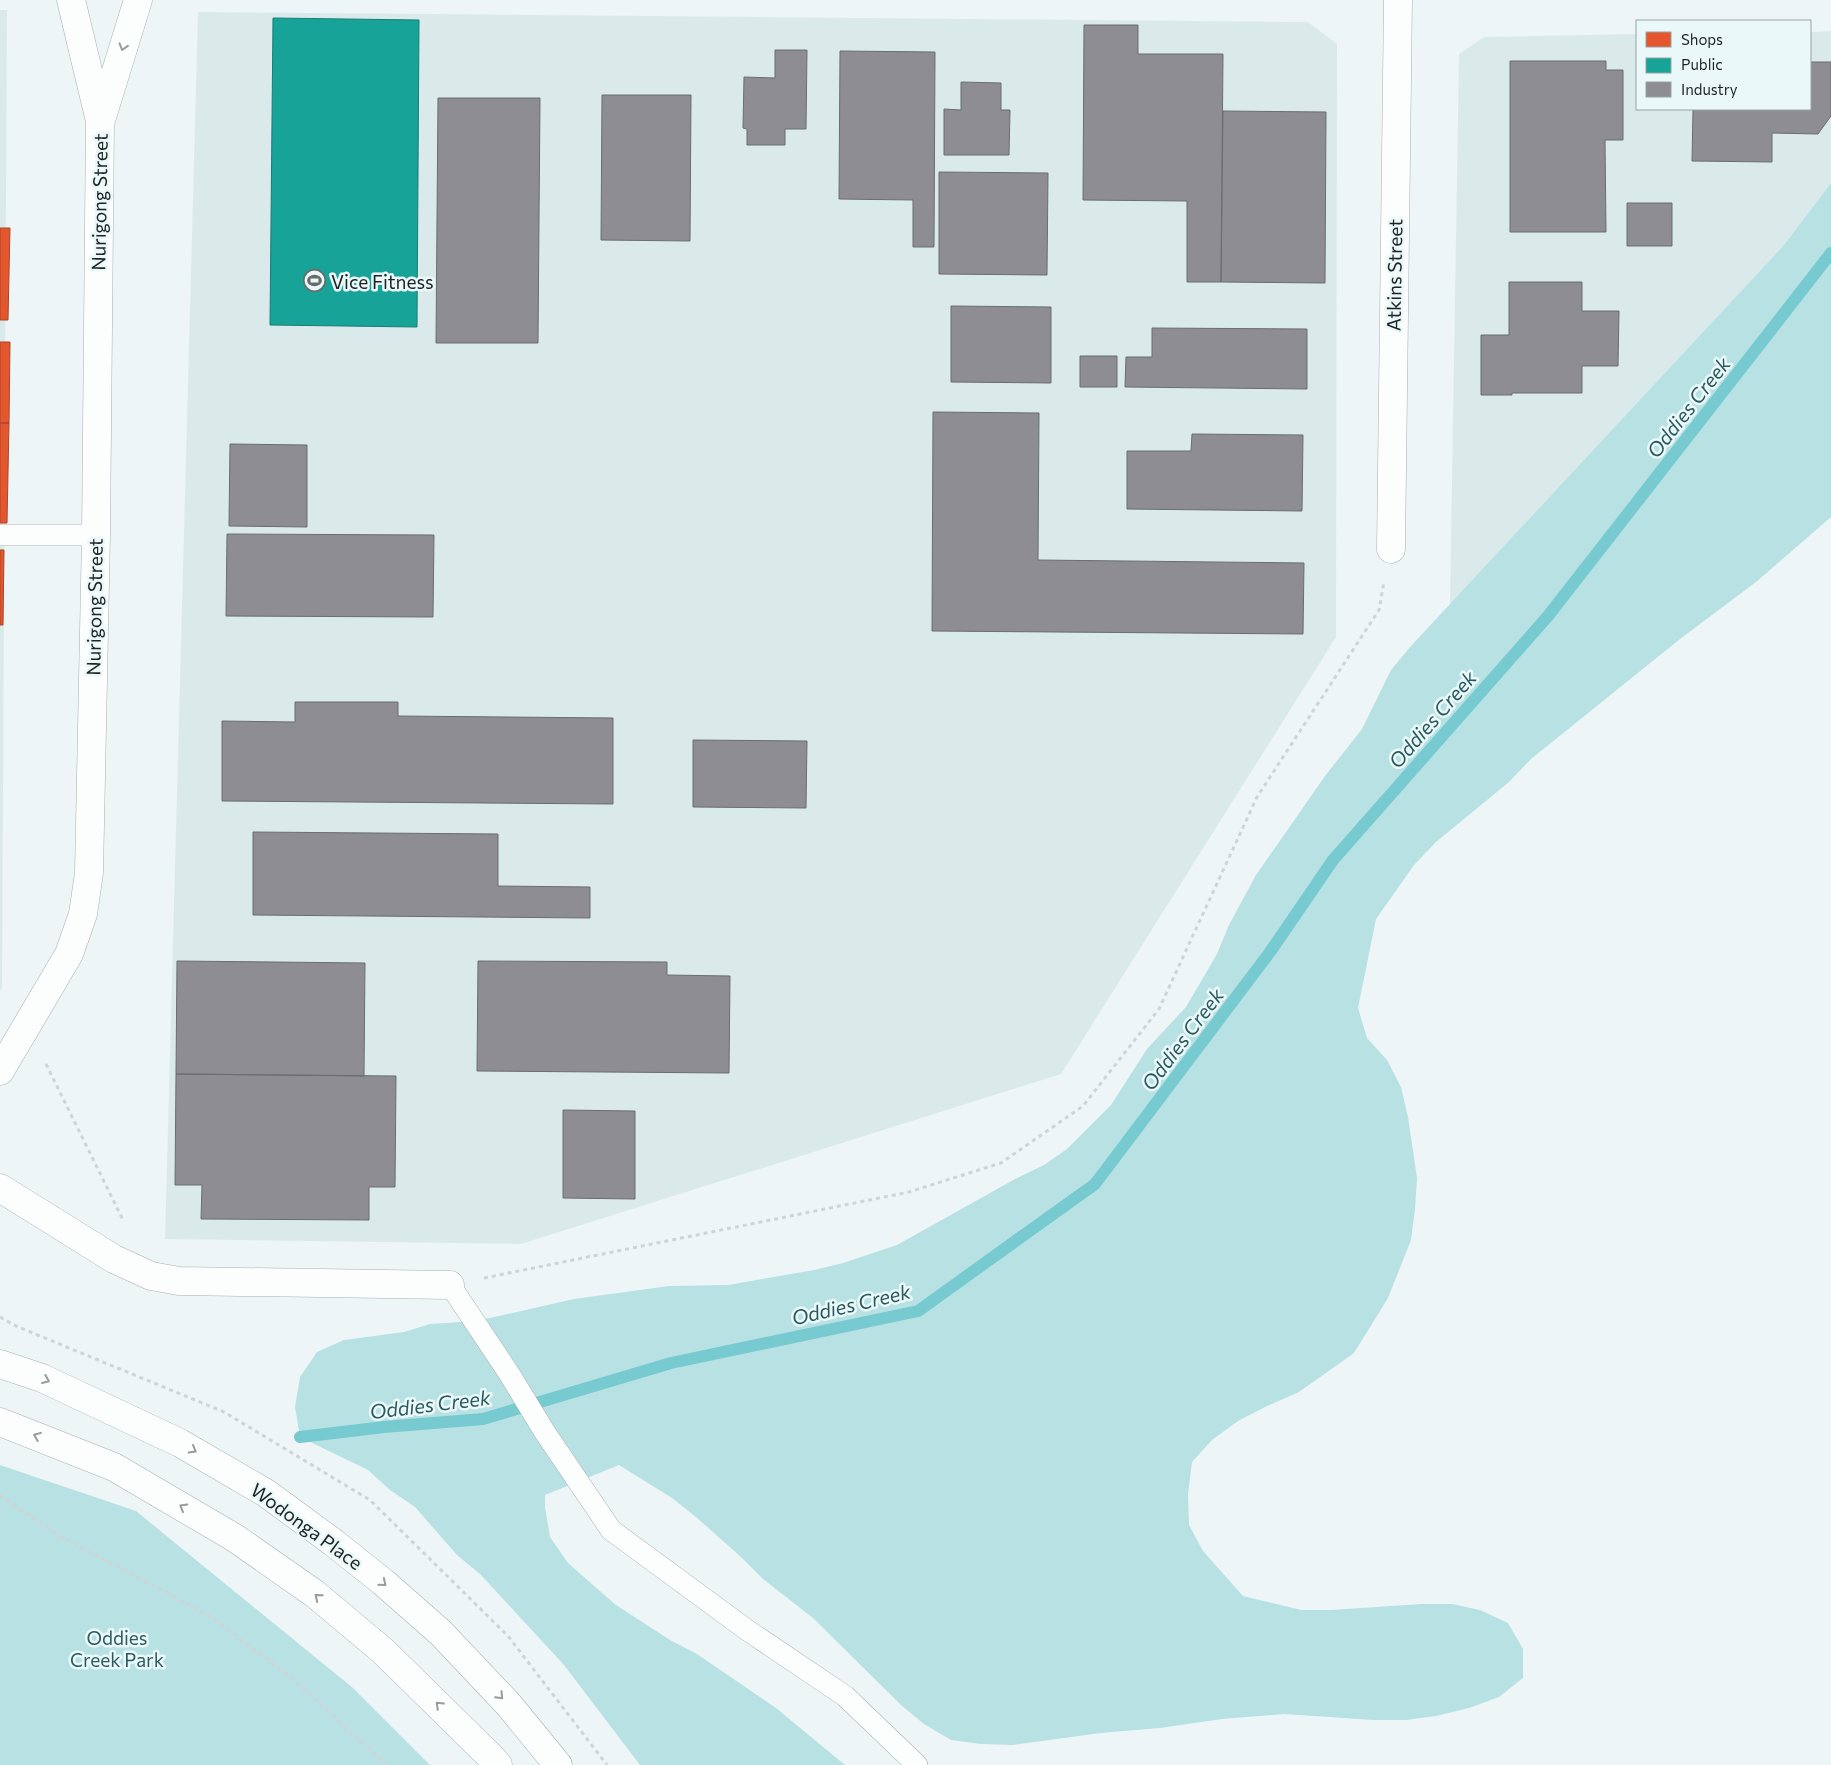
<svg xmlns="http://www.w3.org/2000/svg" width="1831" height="1765" font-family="Commissioner,sans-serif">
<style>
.built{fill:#daeaeb}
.green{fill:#b8e1e4}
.shops{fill:#e4572e;stroke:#a8472a}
.public{fill:#17a398;stroke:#197c75}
.industry{fill:#8d8d92;stroke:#6b6d70}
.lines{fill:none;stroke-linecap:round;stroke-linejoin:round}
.stream{stroke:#77cacf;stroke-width:12}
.lane-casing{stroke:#a9afb0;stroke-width:22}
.street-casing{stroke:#a9afb0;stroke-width:29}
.secondary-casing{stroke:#a9afb0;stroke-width:29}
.path{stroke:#d1d3d4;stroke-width:3;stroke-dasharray:4 4;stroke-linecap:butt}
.lane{stroke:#fcfefe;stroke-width:21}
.street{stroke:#fcfefe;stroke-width:28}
.secondary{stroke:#fcfefe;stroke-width:28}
.oneway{stroke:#989b9b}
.labels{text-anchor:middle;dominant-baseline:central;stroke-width:5;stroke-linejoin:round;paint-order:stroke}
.street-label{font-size:19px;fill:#1d2222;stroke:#ebf8f9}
.poi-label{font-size:19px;fill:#1d2222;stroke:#ebf8f9;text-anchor:start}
.park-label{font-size:19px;fill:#2c5c5f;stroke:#ebf8f9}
.water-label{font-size:20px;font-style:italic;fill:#29595d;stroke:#ebf8f9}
</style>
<rect width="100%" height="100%" fill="#eef5f6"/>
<path class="built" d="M0,10H7L2,988L0,991Z
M198,12L1308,22L1337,44L1336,637L1061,1074L521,1244L165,1239Z
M1831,31V183L1784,245L1450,605L1459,54L1484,37L1637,34V109H1810V32Z"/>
<path class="green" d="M1831,183V517L1756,582L1680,639L1531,759L1509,782L1436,842L1414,865L1376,919L1358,1008L1367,1038L1387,1060L1401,1087L1408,1117L1417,1178L1415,1209L1411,1240L1388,1298L1354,1353L1299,1392L1267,1406L1238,1421L1212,1440L1192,1462L1188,1494L1189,1525L1203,1551L1243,1596L1302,1610H1331L1422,1604H1452L1480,1610L1508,1623L1523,1649V1678L1499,1697L1469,1708L1436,1716L1406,1720H1373L1284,1714L1222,1719L1160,1728L1101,1733L1013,1745L981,1744L951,1740L924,1724L901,1705L813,1618L763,1579L741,1557L696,1517L672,1498L619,1465L545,1495V1507L550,1537L568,1563L593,1585L616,1605L670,1640L697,1654L776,1708L845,1765H640L564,1665L480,1574L457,1555L415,1507L390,1490L368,1470L300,1437L295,1407L300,1377L317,1352L344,1340L404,1332L430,1324L461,1322L490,1318L574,1299L669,1286L728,1285L814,1270L843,1263L897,1245L1015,1179L1044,1165L1067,1149L1111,1105L1147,1049L1186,1007L1217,954L1229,925L1256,875L1325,776L1362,729L1391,670L1411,646L1784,245Z
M0,1465L136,1511L353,1688L430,1765H0Z"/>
<path class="shops" d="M0,228H10L8,320H0Z
M0,342H10L9,423H0Z
M0,423H9L7,523H0Z
M0,550H4L3,625H0Z"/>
<path class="public" d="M273,18L419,20L417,327L270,325Z"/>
<path class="industry" d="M1084,25H1138V54H1223L1221,282H1187V201L1083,200Z
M775,50H807L806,129H785V145H747V129L743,128L744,77L775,78Z
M840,51L935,52L934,247H913V200L839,199Z
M1510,61H1606V70H1623V140H1605L1606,232H1510Z
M1810,62H1831V116L1818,134L1772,133V162L1692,161L1693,109H1810Z
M961,82L1001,83V110H1010L1009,155H944V109L961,110Z
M602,95H691L690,241L601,240Z
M438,98H540L538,343H436Z
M1223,111L1326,112L1325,283L1221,282Z
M939,172L1048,173L1047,275L939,274Z
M1627,203H1672V246H1627Z
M1509,282H1582V311H1619L1618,366H1582V393H1512V395H1481V335H1509Z
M951,306L1051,307V383L951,382Z
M1152,328L1307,329V389L1125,387L1126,357H1152Z
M1080,356H1117V387H1080Z
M933,412L1039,413L1038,560L1304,563L1303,634L932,631Z
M1192,434L1303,435L1302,511L1127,509V451H1191Z
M230,444L307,445V527L229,526Z
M227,534L434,535L433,617L226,616Z
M295,702H398V716L613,718V804L222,801V721L295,722Z
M693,740L807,741L806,808L693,807Z
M253,832L498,834V886L590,887V918L253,915Z
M177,961L365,963L364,1076L176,1074Z
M478,961L667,962V975L730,976L729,1073L477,1071Z
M176,1074L396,1076L395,1187H369V1220L201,1219L202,1185H175Z
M563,1110L635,1111V1199L563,1198Z"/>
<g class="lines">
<path class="stream" d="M300,1437L384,1427L483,1419L671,1363L918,1311L1095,1184L1270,952L1333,860L1548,616L1831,253"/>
<defs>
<path id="lane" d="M0,535H96
M450,1285L510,1375L544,1431L611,1530L747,1630L845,1696L917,1765"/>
<path id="street" d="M101,120L138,0
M1391,549L1398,0
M0,1071L69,954L83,914L89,873L96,535L100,121L71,0
M0,1188L114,1259L151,1276L179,1281L450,1285"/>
<path id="secondary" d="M0,1364L42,1378L180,1443L266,1493L334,1543L383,1582L441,1633L509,1705L558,1765
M0,1422L114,1467L235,1538L315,1594L383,1651L491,1757L498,1765"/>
</defs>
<use href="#lane" class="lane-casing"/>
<use href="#street" class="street-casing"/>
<use href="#secondary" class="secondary-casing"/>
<path class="path" d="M46,1064L124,1222
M484,1278L909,1192L1001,1163L1083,1106L1159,1009L1257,797L1379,610L1384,582
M0,1317L16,1326L224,1412L370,1500L508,1636L607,1765
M0,1495L56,1534L210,1616L292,1678L386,1765"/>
<use href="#lane" class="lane"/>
<use href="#street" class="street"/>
<use href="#secondary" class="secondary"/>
</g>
<defs><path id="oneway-chevron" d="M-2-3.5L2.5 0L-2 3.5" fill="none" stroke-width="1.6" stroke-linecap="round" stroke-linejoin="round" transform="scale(1.25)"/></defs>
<g class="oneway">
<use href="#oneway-chevron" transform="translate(123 47) rotate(107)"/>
<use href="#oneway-chevron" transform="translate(46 1380) rotate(23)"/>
<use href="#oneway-chevron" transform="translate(37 1436) rotate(-158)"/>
<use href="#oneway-chevron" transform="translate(193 1450) rotate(30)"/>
<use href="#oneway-chevron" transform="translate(183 1507) rotate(-150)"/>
<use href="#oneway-chevron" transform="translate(383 1583) rotate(40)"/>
<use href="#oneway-chevron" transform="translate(318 1597) rotate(-141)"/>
<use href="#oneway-chevron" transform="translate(500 1696) rotate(47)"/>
<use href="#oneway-chevron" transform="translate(439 1705) rotate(-136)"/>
</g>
<defs>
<symbol id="stadium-ring" viewBox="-11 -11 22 22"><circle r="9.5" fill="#ebf8f9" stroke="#666c6c" stroke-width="1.5"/><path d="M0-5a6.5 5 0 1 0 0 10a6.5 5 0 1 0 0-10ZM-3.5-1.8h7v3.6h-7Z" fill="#666c6c"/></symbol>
</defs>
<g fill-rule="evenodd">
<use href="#stadium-ring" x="302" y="268" width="25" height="25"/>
</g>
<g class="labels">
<g class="street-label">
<text transform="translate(99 202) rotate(-89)">Nurigong Street</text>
<text transform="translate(1394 275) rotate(-89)">Atkins Street</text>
<text transform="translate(94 607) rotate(-89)">Nurigong Street</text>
<text transform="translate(307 1526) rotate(36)">Wodonga Place</text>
</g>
<g class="poi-label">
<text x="331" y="281">Vice Fitness</text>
</g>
<g class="park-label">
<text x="117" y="1637">Oddies<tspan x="117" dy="22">Creek Park</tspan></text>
</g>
<g class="water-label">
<text transform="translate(1688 407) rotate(-52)">Oddies Creek</text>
<text transform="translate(1432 719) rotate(-49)">Oddies Creek</text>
<text transform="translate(1182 1039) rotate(-53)">Oddies Creek</text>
<text transform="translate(851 1304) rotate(-13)">Oddies Creek</text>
<text transform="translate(430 1404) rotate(-7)">Oddies Creek</text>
</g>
</g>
<rect x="1636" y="20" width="175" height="90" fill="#ebf8f9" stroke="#99a2a3"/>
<rect x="1646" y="32" width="25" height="15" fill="#e4572e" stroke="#99a2a3"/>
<text x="1681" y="45" font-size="15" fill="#1d2222">Shops</text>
<rect x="1646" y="58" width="25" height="15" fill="#17a398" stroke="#99a2a3"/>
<text x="1681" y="70" font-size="15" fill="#1d2222">Public</text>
<rect x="1646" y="82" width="25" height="15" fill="#8d8d92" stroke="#99a2a3"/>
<text x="1681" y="95" font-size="15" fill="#1d2222">Industry</text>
</svg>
